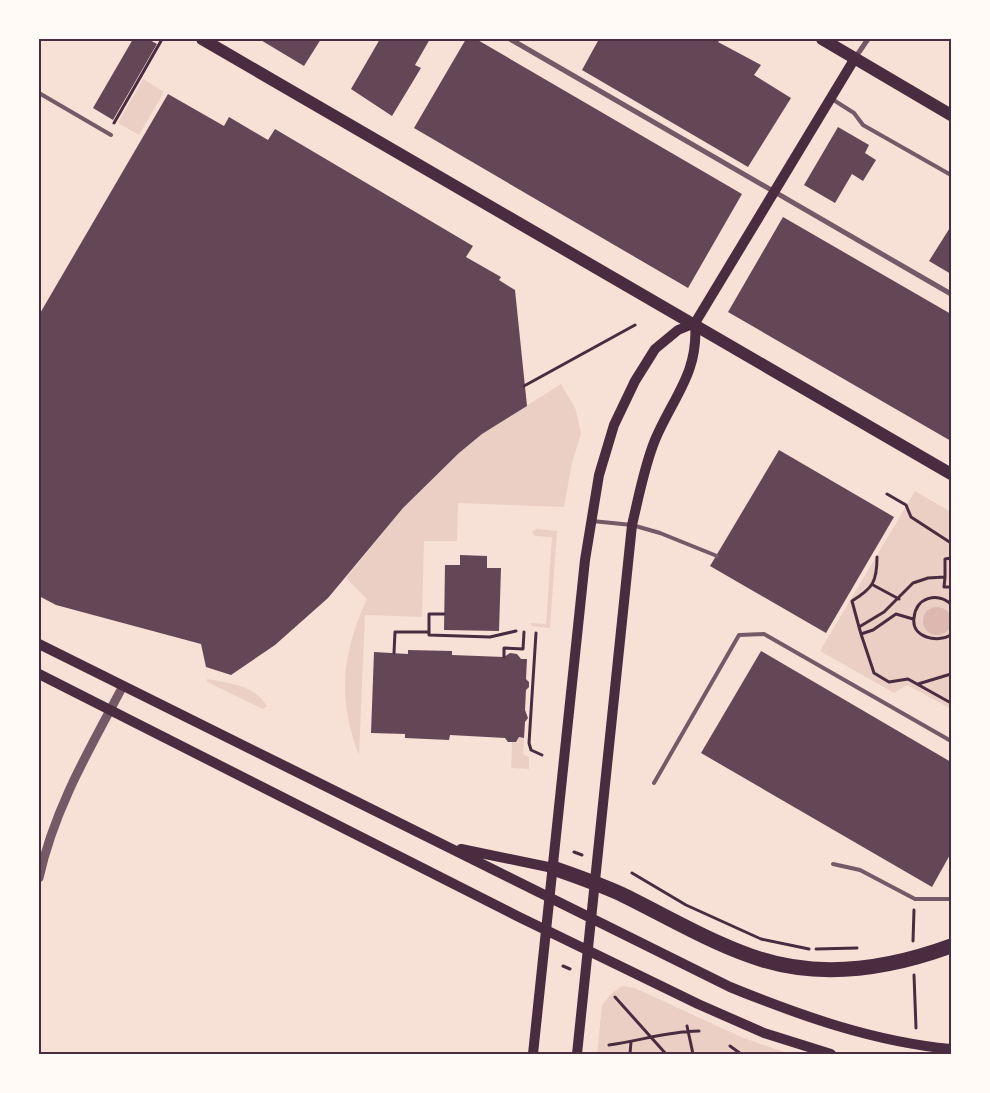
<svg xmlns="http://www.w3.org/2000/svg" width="990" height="1093" font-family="Cabin,sans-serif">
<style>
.green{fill:#ebcfc5}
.water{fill:#dcb8b0}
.building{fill:#644757}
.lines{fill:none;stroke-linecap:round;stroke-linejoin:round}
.path{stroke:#4a2c40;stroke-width:3}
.service{stroke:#755966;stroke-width:4}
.minor{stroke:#755966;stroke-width:5}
.tertiary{stroke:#755966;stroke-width:9}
.secondary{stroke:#4a2c40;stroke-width:10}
.primary{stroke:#4a2c40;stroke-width:12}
.motorway{stroke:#4a2c40;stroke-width:15}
.neatline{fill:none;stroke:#4a2c40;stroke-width:2}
</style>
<rect width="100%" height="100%" fill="#f7e1d7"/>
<path class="green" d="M143,79L164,92L139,135L118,123Z
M561,384L576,410L581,434L572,463L564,507L458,503L457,541H424L422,617L365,615L359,755C337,699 342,653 367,599L346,578L403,508L459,453L482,434Z
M915,491L951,512V709L907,685L894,693L820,651Z
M536,529L557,531L550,628L532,626L530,623L546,624L552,537L535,536L532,532Z
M207,679C231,684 253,684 267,706L263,709L207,682Z
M519,737L524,738L523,754L529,757V769L511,768L512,742H516Z
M622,986L635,988L741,1037L790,1054H597L602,1006L609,996Z"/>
<path class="water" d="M923 621a14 14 0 1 1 28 0a14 14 0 1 1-28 0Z"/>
<path class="building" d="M133,39H148L157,44L113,120L93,108Z
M259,39H321L304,66Z
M380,39H430L415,65L421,68L392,116L351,89Z
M466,39H476L742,194L688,288L414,128Z
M599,39H721L718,42L761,65L754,75L791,98L748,167L582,70Z
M168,94L224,126L229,117L268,140L275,129L473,246L466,257L501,277L499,280L515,290L527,406L482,434L459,453L403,508L328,598L275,645L231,675L206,667L201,644L56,605L39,596V315Z
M838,127L869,145L865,153L876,160L863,181L852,174L835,203L804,185Z
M783,217L951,314V441L728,312Z
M951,226V274L929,261Z
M779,450L894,517L826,633L710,566Z
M460,555L487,556V568H501L499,631L444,630L445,565H460Z
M408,650L452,651V655L504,657L510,653L517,654L521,659H527L526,679L529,682V687L526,690L525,710L528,718L525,722L524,738L519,737L516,742H508L505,738L450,735L449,740L405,738V734L371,733L374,652L408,654Z
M761,651L951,762V853L932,887L701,753Z"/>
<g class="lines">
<path class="path" d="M114,123L161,41
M524,386L635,325
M887,494L906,505L911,517L951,543
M877,557C877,582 873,588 852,601L859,627L884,612L913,583L928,578L945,577V559L951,558
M945,577L944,587H951
M873,585L899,599
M951,604C937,592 916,597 914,618C911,638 938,643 951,635
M444,614H429V635L490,637L516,631
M859,627L861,634L873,630L896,614L913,619
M536,633L529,743L531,750L542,755
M861,634L874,673L889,682L908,679L951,703
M394,653L395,632H429
M504,657V648L523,649L524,632
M918,684L951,674
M574,852L582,855
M632,873L686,905L761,939L809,949
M913,941L914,910
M816,949L857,948
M563,966L570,969
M914,975L916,1028
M615,997L666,1054
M687,1026L693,1054
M609,1045C640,1041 668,1031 699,1031
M730,1046L741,1054
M630,1054L631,1042"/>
<path class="service" d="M39,93L111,135
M832,99L854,113L863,125L951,175
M592,521L632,525L660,533L717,556
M654,783L739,635L764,634L951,741
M833,864L860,870L915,899H951"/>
<path class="minor" d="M510,39L951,294
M855,58L868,39"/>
<path class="tertiary" d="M39,878C54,809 90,748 123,686"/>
<path class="secondary" d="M695,323L855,58
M39,644L730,987C801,1016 875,1042 951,1049
M39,674L517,916L698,1004L764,1033L831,1054
M461,849L553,868
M533,1054L585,560L599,475L614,425L635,381L655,349L678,330L695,323
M577,1054L632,525C639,496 644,467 655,440C673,397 699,373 695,323"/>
<path class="primary" d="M202,39L951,474
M822,39L951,115"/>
<path class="motorway" d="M553,868C576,876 599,884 621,894C664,915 706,940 751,956C816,980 888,969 951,946"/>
</g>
<rect width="990" height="1093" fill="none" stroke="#fffaf5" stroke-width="80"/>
<rect x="40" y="40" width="910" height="1013" class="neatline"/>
</svg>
